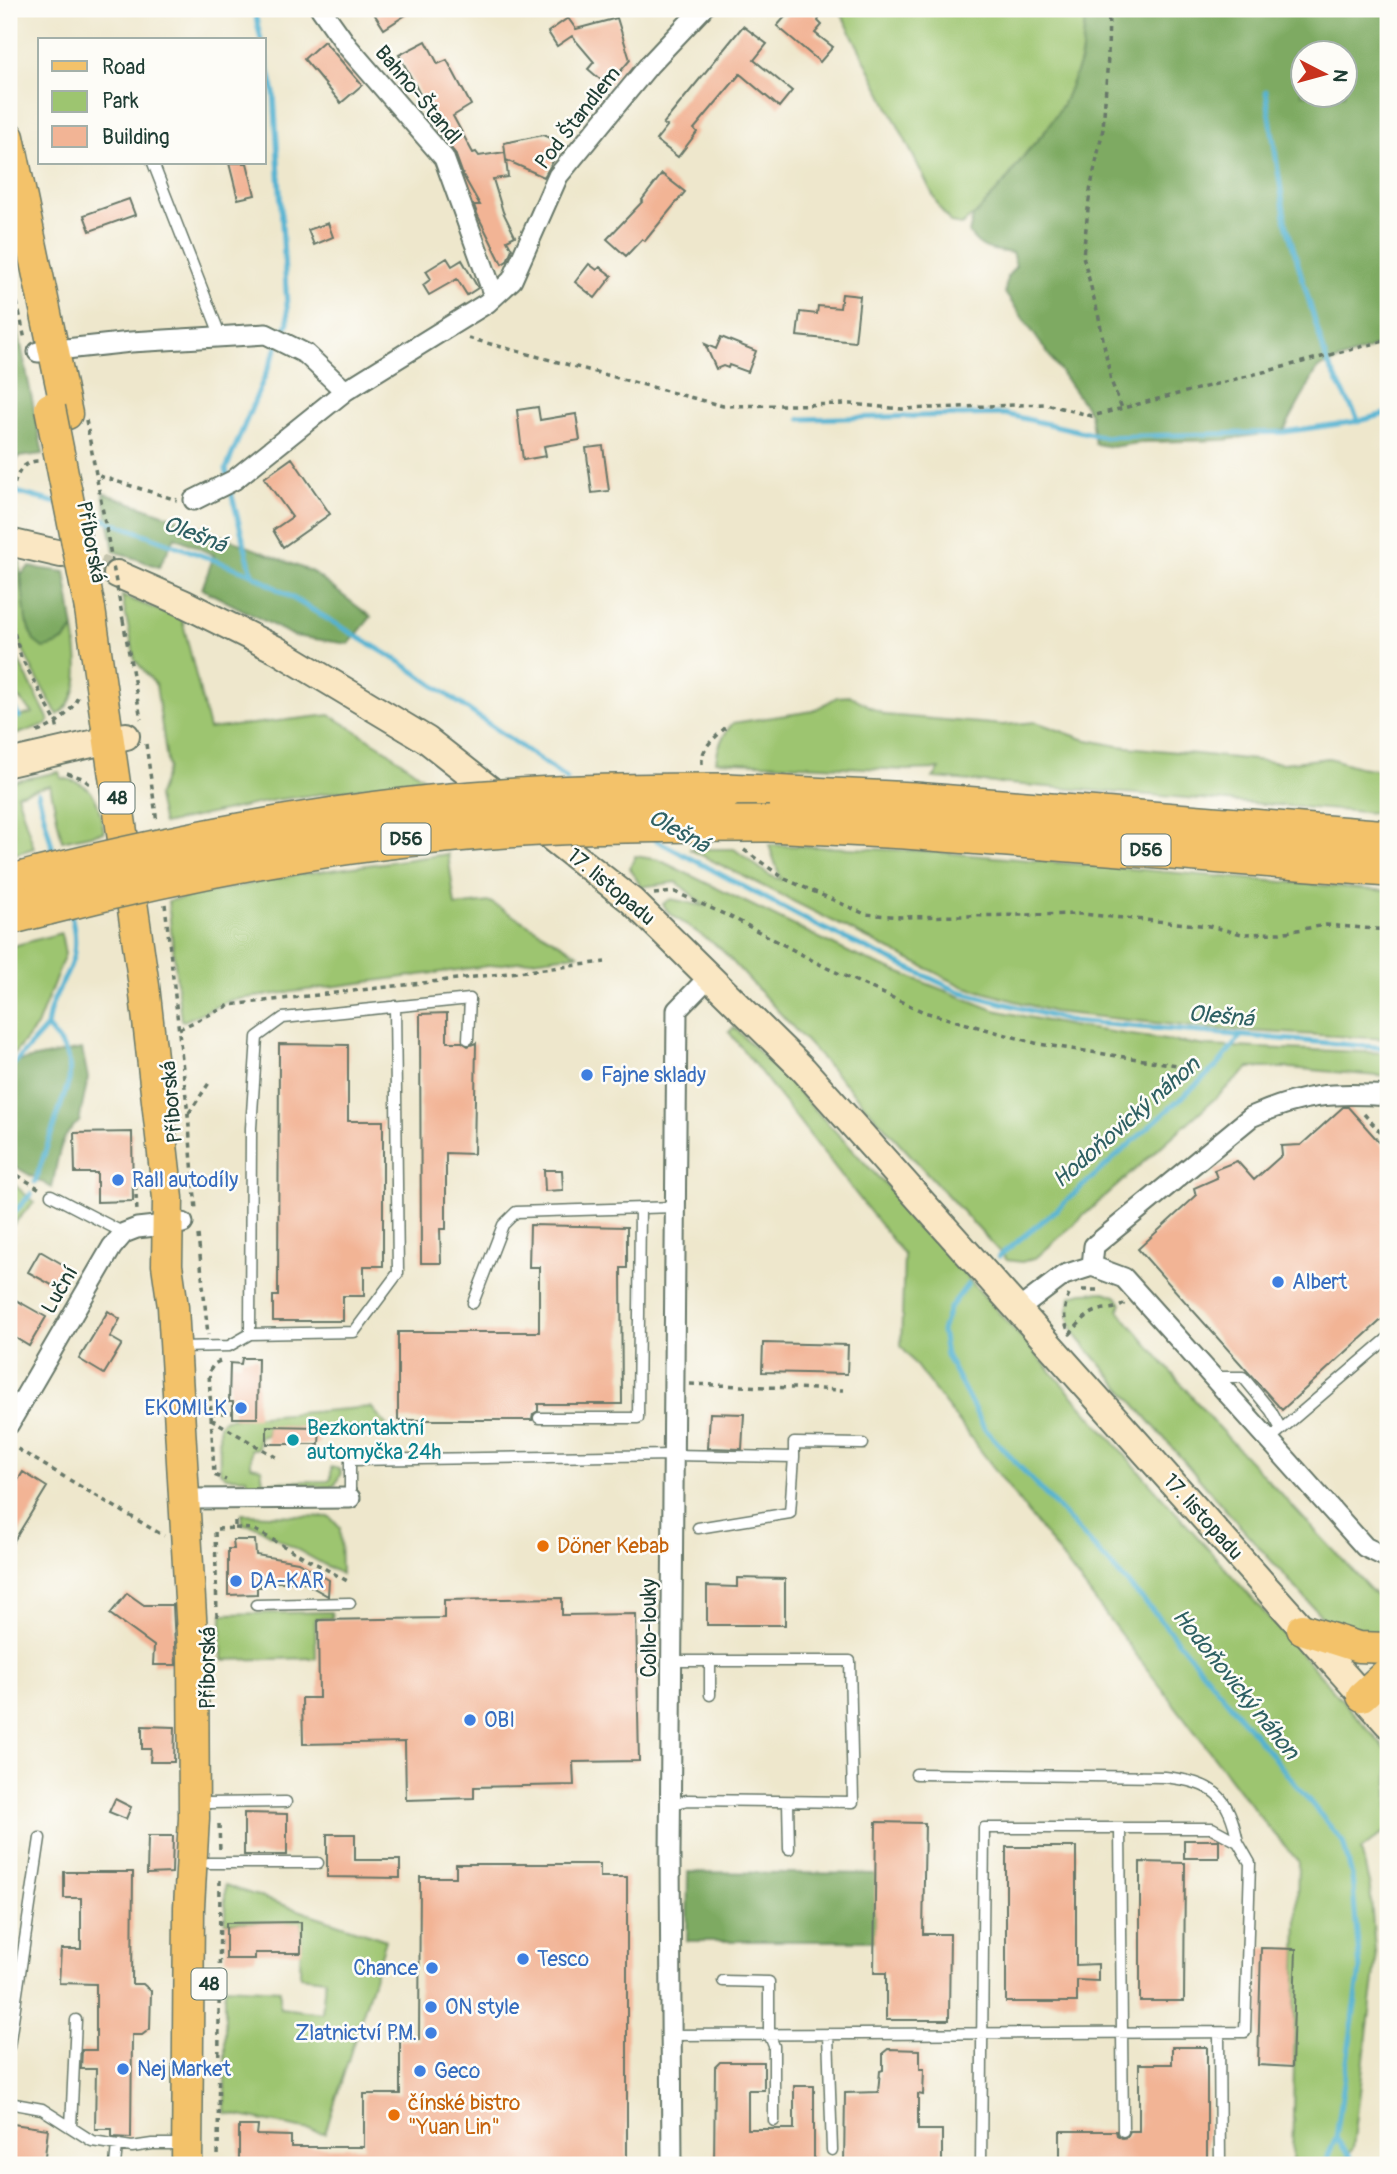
<svg xmlns="http://www.w3.org/2000/svg" width="1397" height="2174" font-family="Pangolin,sans-serif">
<style>
.green{fill:#9dc570;stroke:#5e8152;stroke-width:2}
.forest{fill:#7eaa62;stroke:#4e744b;stroke-width:2;fill-rule:evenodd}
.lines{fill:none;stroke-linecap:round;stroke-linejoin:round}
.stream{stroke:#52b2d1;stroke-width:5}
.building{fill:#f2b495}
.secondary-tunnel{stroke:#c5c5ae;stroke-width:26;stroke-dasharray:26 13;stroke-linecap:butt}
.lane-casing{stroke:#677869;stroke-width:13}
.street-casing{stroke:#677869;stroke-width:23}
.secondary-casing{stroke:#677869;stroke-width:30}
.primary-casing{stroke:#677869;stroke-width:33}
.highway-casing{stroke:#677869;stroke-width:38}
.path{stroke:#677869;stroke-width:3.5;stroke-dasharray:5 5;stroke-linecap:butt}
.lane{stroke:#fff;stroke-width:10}
.street{stroke:#fff;stroke-width:19}
.secondary{stroke:#fae7c3;stroke-width:26}
.primary{stroke:#f3c26a;stroke-width:30}
.highway{stroke:#f3c26a;stroke-width:35}
.primary-bridge-casing{stroke:#677869;stroke-width:33;stroke-linecap:butt}
.highway-bridge-casing{stroke:#677869;stroke-width:38;stroke-linecap:butt}
.path-bridge{stroke:#677869;stroke-width:3.5;stroke-dasharray:5 5;stroke-linecap:butt}
.primary-bridge{stroke:#f3c26a;stroke-width:30}
.highway-bridge{stroke:#f3c26a;stroke-width:35}
.shop-dot{fill:#3f7fe0;stroke:#fdfcf7;stroke-width:2.5}
.culture-dot{fill:#0f9aa8;stroke:#fdfcf7;stroke-width:2.5}
.food-dot{fill:#e8710a;stroke:#fdfcf7;stroke-width:2.5}
.labels{text-anchor:middle;dominant-baseline:central;stroke-width:5;stroke-linejoin:round;paint-order:stroke}
.shield{fill:#fdfcf7;stroke:#62766e;stroke-width:2}
.shield-label{font-size:19px;font-weight:bold;fill:#1f3d34}
.street-label{font-size:21px;fill:#1f3d34;stroke:#fdfcf7}
.shop-label{font-size:21px;fill:#366cbe;stroke:#fdfcf7;text-anchor:start}
.culture-label{font-size:21px;fill:#0d838f;stroke:#fdfcf7;text-anchor:start}
.food-label{font-size:21px;fill:#c56008;stroke:#fdfcf7;text-anchor:start}
.water-label{font-size:23px;font-style:italic;fill:#2e6063;stroke:#fdfcf7}
</style>
<rect width="100%" height="100%" fill="#fdfcf7"/>
<filter id="ink" filterUnits="userSpaceOnUse"><feTurbulence type="fractalNoise" baseFrequency=".0143" numOctaves="2"/><feDisplacementMap in="SourceGraphic" scale="14" xChannelSelector="R" yChannelSelector="G"/><feConvolveMatrix kernelMatrix="1 2 1 2 8 2 1 2 1" color-interpolation-filters="sRGB"/></filter>
<filter id="wash" filterUnits="userSpaceOnUse"><feTurbulence type="fractalNoise" baseFrequency=".00686" numOctaves="4" result="noise"/><feDisplacementMap in="SourceGraphic" scale="28" xChannelSelector="R" yChannelSelector="G"/><feGaussianBlur stdDeviation="1.57" result="paint"/><feColorMatrix in="noise" values="0 0 0 0 0 0 0 0 0 0 0 0 0 0 0 0 0 1.4 0 .05"/><feComposite in="paint" operator="in"/></filter>
<g filter="url(#wash)">
<rect width="100%" height="100%" fill="#eee7cc"/>
<path class="green" d="M839,9H1086C1087,54 1072,98 1043,134C1038,140 1031,146 1025,154C1006,180 988,207 961,225L951,223L939,207Z
M9,559L20,562L21,589L64,641L74,629C78,658 85,694 58,715C37,679 13,640 9,598C7,585 9,572 9,559Z
M122,596L182,619L209,729L330,715L382,747L426,780L275,800L163,824L157,797L168,768L156,685L135,660Z
M9,629L16,656L49,720L47,724L9,737V719L33,713L9,688Z
M851,696L885,715L1003,725L1036,722L1083,739L1118,746L1283,763L1329,758L1359,767L1388,771V814L933,778L940,769L906,770L716,761C718,745 723,735 733,723L813,711L837,697Z
M59,772L61,778C96,783 98,801 104,832L62,841L50,785L17,794L34,848L9,856V782Z
M769,845L924,851L1388,891V1039L1213,1029L1054,1012L962,986L689,849H734L769,875L781,880Z
M448,854L455,906L490,902L578,954L231,1000L184,1021L181,1020L168,901L295,875Z
M635,856L659,860L852,954L994,1010L1070,1026L1206,1046L1388,1053V1077L1290,1068H1249L1037,1257L1022,1262L1007,1260L720,948L669,913L663,904L671,899L704,906L677,882L641,887L630,868Z
M61,933L65,954L37,1026L9,1060V947Z
M734,1027L806,1100L892,1192L1388,1752V1829L1361,1850L1370,1888L1376,1963L1353,2148L1343,2165H1292L1298,1861L1259,1816L901,1346L904,1255L729,1032Z
M9,1180L34,1202L9,1229Z
M1104,1292L1116,1296L1122,1303L1118,1310L1217,1426L1383,1603L1388,1601V1632C1366,1640 1341,1629 1322,1617L1232,1517L1078,1338C1068,1325 1067,1312 1071,1296L1083,1293Z
M371,1407L394,1434L320,1435L319,1427H267V1435L259,1437L258,1449H251V1466L261,1468L263,1482L328,1481L331,1479V1467L339,1469L341,1473L335,1485L330,1487L248,1484L247,1478L226,1477L220,1472L219,1424L225,1419Z
M242,1514L330,1517L340,1528L341,1574L255,1526L243,1524Z
M331,1612L332,1618H315L316,1658L222,1660V1614Z
M225,1885L386,1940L325,2133L225,2113V1987L280,1990V2008L322,2013L325,1979L300,1976L301,1923L225,1922Z"/>
<path class="forest" d="M1086,9H1388V342L1318,368L1284,430L1225,440L1144,442L1112,447L1095,444L1090,413L1005,293L1007,277L1016,266L1012,253C992,250 982,251 969,233L973,217L1006,181L1027,152L1045,132L1063,104L1081,60ZM1302,52H1344V94H1302Z
M9,285L43,454L19,457L9,470Z
M103,493L189,523L312,572L371,617L349,644L294,636L202,589L214,555L175,537L159,567L114,551Z
M29,567L65,572L74,629C65,640 59,646 43,648L34,641L26,621L21,575Z
M82,1049L88,1078L79,1122C58,1135 57,1165 52,1188L9,1163V1063Z
M688,1872L876,1874L875,1941H687Z"/>
<g class="lines">
<path class="stream" d="M254,9L261,40
M264,51L274,92L288,322L282,336
M1266,91L1286,223L1327,362L1359,421
M800,419L1004,414L1105,437L1284,432L1359,421L1388,413
M228,478L226,469L278,345
M230,488L252,574
M9,490L60,504
M79,510L252,574L402,663L567,779
M9,699L19,717
M38,793L55,858
M656,840L816,925L958,991L1069,1021L1388,1048
M9,1069L47,1027
M35,1182L69,1081C72,1056 63,1046 47,1027C52,979 86,973 71,915
M9,1218L31,1194
M999,1256L1055,1211L1217,1066L1240,1037
M968,1284L949,1309L942,1331L946,1355L984,1428L1154,1612L1343,1842L1352,1876L1360,1970L1336,2138L1324,2165
M1336,2138L1356,2165"/>
</g>
<g id="blocks">
<path class="building" d="M385,9H415L384,29L375,15Z
M792,9H808L819,19L818,21L822,25L815,33L833,47L820,62L777,26Z
M568,18L576,29L617,18L630,60L608,86L588,69L594,62L572,36L557,46L548,32Z
M743,26L767,44L754,60L792,91L779,107L740,74L694,129L697,132L678,157L656,140L667,126L663,124Z
M324,41L362,85L341,103L304,59Z
M426,41L438,64L447,60L471,105L453,116L473,153L476,152L479,156L505,152L508,177L493,179L503,212L515,236L507,240L512,249L507,261L502,264L478,216L474,205H480L463,175L455,153L445,141L399,55Z
M543,135L563,144L544,177L506,160L504,143Z
M229,163H247L255,195L238,199Z
M662,174L685,192L649,236L645,241L642,239L626,256L607,239L643,201L642,200Z
M129,199L135,215L90,231L84,215Z
M328,223L333,237L314,245L308,230Z
M447,258L452,266L462,260L478,288L467,295L457,279L429,295L423,285L431,279L426,271Z
M589,264L597,270L600,267L612,276L595,298L575,282Z
M842,294L860,296L855,342L797,336L800,312L817,314L818,306L840,308Z
M721,337L756,351L748,372L729,365L728,368L723,366L716,369L705,344L716,349Z
M538,407L540,420L576,414L580,440L544,446L546,456L523,460L517,410Z
M603,446L609,491L592,493L586,448Z
M292,458L330,514L283,547L273,530L292,517L264,478Z
M447,1013V1042H462L468,1046L476,1043L474,1154L446,1153V1229H440L441,1263H421L420,1014Z
M279,1044L348,1045V1121H383V1266H364V1296H343V1321H273V1296H278Z
M1343,1107H1348L1388,1152V1314L1282,1410L1138,1249L1196,1196L1194,1188L1217,1178L1214,1170L1237,1161L1254,1180L1282,1155L1281,1146L1301,1145Z
M132,1132L133,1201L97,1202V1173H75L74,1133Z
M544,1170H562L563,1190L545,1191Z
M530,1225L627,1227V1268H621L622,1404H538V1411L533,1414L532,1420H398V1332H539V1267H529Z
M40,1251L69,1268L57,1288L28,1272Z
M16,1300L46,1317L29,1346L9,1334V1313Z
M108,1311L120,1319L110,1337L122,1344L104,1374L79,1359Z
M763,1343L848,1345L847,1374L762,1372Z
M242,1358H258L257,1418H233V1402H229L230,1363L241,1364Z
M710,1413L744,1414L742,1449L708,1448Z
M267,1426L320,1427L319,1444H267Z
M23,1472L47,1487L9,1549V1495Z
M233,1540H255L256,1555L298,1562L329,1580L328,1596L303,1582H261V1587H257V1594L228,1595V1549H234Z
M737,1578L785,1579V1625H707V1586L737,1587Z
M127,1593L144,1605H173L176,1665H153L154,1646L110,1614Z
M562,1598V1615L636,1614L639,1761L573,1762L574,1785L474,1787V1798L406,1800L405,1742L303,1744L302,1698H319L318,1620L444,1618V1600Z
M142,1726L175,1727L174,1762H150L151,1749H142Z
M115,1799L131,1807L126,1819L109,1812Z
M244,1813L287,1814V1855H244Z
M876,1822L925,1823L923,1934H950L949,2020H886V1973H874Z
M327,1834H355V1860H400V1878L327,1877Z
M148,1836H173L172,1873L147,1874Z
M1184,1840H1219V1858H1184Z
M1006,1847H1076V1965L1098,1964V1981L1077,1980V2002H1006Z
M1140,1862L1185,1863L1184,2001H1140Z
M456,1864H600V1877H627V2165H239V2126H258L257,2135L291,2136V2147H364V2094H400V2040H419L420,1877H456Z
M64,1872H133L132,1984H143L151,1991L150,2029L142,2035H132L131,2138L112,2137V2129H95L96,2069H81L82,2050H96V1984L59,1983L61,1949H81V1898H64Z
M301,1922V1953H255V1959H226V1923Z
M1261,1948L1296,1949L1292,2067L1258,2065Z
M1172,2047H1207V2165H1060V2131H1116L1117,2135L1122,2138L1127,2137L1130,2131H1139V2064H1172Z
M888,2049L920,2050V2069H924L923,2095L918,2094V2130H942V2165H844L845,2093L878,2092L880,2071L883,2070V2053Z
M720,2062H764V2090H748V2129H794V2086H814V2165H714L715,2067Z
M13,2124L48,2129L44,2165H9Z"/>
</g>
</g>
<g filter="url(#ink)">
<use href="#blocks" fill-opacity="0" stroke="#677869" stroke-width="2"/>
<g class="lines">
<path class="secondary-tunnel" d="M62,555L117,574"/>
<defs>
<path id="lane" d="M153,163L221,337
M51,1195L124,1233
M473,1303L503,1225L516,1212L675,1207
M250,1334L354,1332L398,1273L395,1006
M178,1347L229,1346L250,1334L251,1128L257,1037L283,1018L470,999L468,1039
M1213,1377H1243L1271,1411L1281,1429
M539,1418H638L640,1208
M1269,1440L1388,1338
M350,1498V1460L673,1455L794,1457V1443L863,1444
M698,1528L790,1513L794,1457
M256,1605L350,1603
M710,1695V1661
M916,1774L1165,1777C1214,1783 1228,1794 1238,1842
M788,1802L789,1849
M209,1803L286,1802
M670,1805L687,1800L853,1802L850,1661H672
M1120,1828L1123,2131
M209,1863H318
M723,1981L769,1982V2034L774,2046V2121
M1219,2033L1220,2165
M828,2034L832,2150
M671,2035C862,2034 1054,2033 1245,2032L1250,1863L1238,1842L1212,1828H984L981,2165
M9,2047L40,1838
M9,2103L42,2109L92,2141L132,2147L152,2144H184
M71,2127L76,2020
M115,2165L117,2145"/>
<path id="street" d="M321,9L348,47L444,158L494,296
M38,352L131,342L266,334L306,354L345,391
M194,500L234,480L345,391L487,303L512,280L558,176L650,64L702,9
M1092,1266L1094,1246L1251,1117C1303,1094 1332,1092 1388,1096
M1019,1309L1064,1275L1092,1266L1124,1278L1365,1547L1388,1558
M9,1424L112,1247L124,1233L137,1228L183,1223
M186,1499L350,1498
M672,2165L670,1856L677,1010L708,978"/>
<path id="secondary" d="M9,542L61,554
M117,574L183,603L277,650L427,740L632,901L803,1069L1388,1724
M9,763L126,736"/>
<path id="primary" d="M9,137L67,414
M90,609L144,986L168,1198L167,1265L173,1307L193,1651L194,1818L189,1907L187,2165
M1302,1629L1358,1647L1388,1648
M1362,1696L1388,1672"/>
<path id="highway" d="M727,791L914,800L1388,838
M769,824L905,831L1388,869
M9,883L39,875
M9,917L48,907"/>
</defs>
<use href="#lane" class="lane-casing"/>
<use href="#street" class="street-casing"/>
<use href="#secondary" class="secondary-casing"/>
<use href="#primary" class="primary-casing"/>
<use href="#highway" class="highway-casing"/>
<path class="path" d="M1109,9L1108,57L1103,129L1090,191L1083,256L1099,318L1111,381L1122,408
M9,263L25,340
M468,338L723,406L851,404L902,409L1046,404L1092,416L1388,340
M99,476L177,500
M9,503C15,485 16,461 39,461
M9,614L21,657L56,722L58,731
M123,620L141,719
M37,732C55,726 69,715 78,697
M146,744L157,823
M702,764C701,747 714,739 725,728
M67,773L82,778L91,785
M744,850L785,879L865,914L901,917L1081,914L1209,926L1242,934L1280,933L1326,925L1388,930
M654,894L675,892L735,919L827,968L924,1012L1039,1044L1190,1067
M165,904L188,1115L196,1210
M179,1029L230,1005L605,962
M189,1113L211,1080
M1364,1114L1388,1141
M9,1170L40,1189
M135,1175L137,1212
M198,1235L208,1335
M1082,1290H1099
M1069,1295C1063,1307 1063,1322 1070,1334C1078,1325 1085,1315 1097,1311C1108,1307 1116,1311 1125,1303
M220,1361L214,1364L209,1372L214,1475L226,1480
M690,1384L843,1390
M211,1413H233
M211,1419L279,1459
M9,1444L164,1536
M235,1528L253,1529L351,1583
M217,1617L215,1529L235,1528V1517
M219,1824L220,1852
M218,2165L220,1877"/>
<use href="#lane" class="lane"/>
<use href="#street" class="street"/>
<use href="#secondary" class="secondary"/>
<use href="#primary" class="primary"/>
<use href="#highway" class="highway"/>
<defs>
<path id="primary-bridge" d="M50,408L90,609"/>
<path id="highway-bridge" d="M39,875C175,841 311,814 451,801C543,792 635,791 727,791
M48,907C182,873 318,846 456,834C560,824 664,824 769,824"/>
</defs>
<use href="#primary-bridge" class="primary-bridge-casing"/>
<use href="#highway-bridge" class="highway-bridge-casing"/>
<path class="path-bridge" d="M86,420L123,620"/>
<use href="#primary-bridge" class="primary-bridge"/>
<use href="#highway-bridge" class="highway-bridge"/>
</g>
</g>
<g class="shop-dot">
<circle cx="587" cy="1075" r="7"/>
<circle cx="118" cy="1180" r="7"/>
<circle cx="1278" cy="1282" r="7"/>
<circle cx="241" cy="1408" r="7"/>
<circle cx="236" cy="1581" r="7"/>
<circle cx="470" cy="1720" r="7"/>
<circle cx="523" cy="1959" r="7"/>
<circle cx="432" cy="1968" r="7"/>
<circle cx="431" cy="2007" r="7"/>
<circle cx="431" cy="2033" r="7"/>
<circle cx="123" cy="2069" r="7"/>
<circle cx="420" cy="2071" r="7"/>
</g>
<circle class="culture-dot" cx="293" cy="1440" r="7"/>
<g class="food-dot">
<circle cx="543" cy="1546" r="7"/>
<circle cx="394" cy="2115" r="7"/>
</g>
<g class="labels">
<g class="shield">
<rect x="99.5" y="782.5" width="35" height="31" rx="5"/>
<rect x="381.5" y="823.5" width="49" height="31" rx="5"/>
<rect x="1121.5" y="834.5" width="49" height="31" rx="5"/>
<rect x="191.5" y="1968.5" width="35" height="31" rx="5"/>
</g>
<g class="shield-label">
<text x="117" y="798">48</text>
<text x="406" y="839">D56</text>
<text x="1146" y="850">D56</text>
<text x="209" y="1984">48</text>
</g>
<g class="street-label">
<text transform="translate(418 95) rotate(50)">Bahno-Štandl</text>
<text transform="translate(578 118) rotate(-52)">Pod Štandlem</text>
<text transform="translate(91 542) rotate(79)">Příborská</text>
<text transform="translate(611 887) rotate(40)">17. listopadu</text>
<text transform="translate(172 1102) rotate(-95)">Příborská</text>
<text transform="translate(60 1290) rotate(-60)">Luční</text>
<text transform="translate(1203 1517) rotate(48)">17. listopadu</text>
<text transform="translate(649 1628) rotate(-90)">Collo-louky</text>
<text transform="translate(208 1668) rotate(-90)">Příborská</text>
</g>
<g class="shop-label">
<text x="601" y="1075">Fajne sklady</text>
<text x="132" y="1180">Rall autodíly</text>
<text x="1292" y="1282">Albert</text>
<text x="227" y="1408" text-anchor="end">EKOMILK</text>
<text x="250" y="1581">DA-KAR</text>
<text x="484" y="1720">OBI</text>
<text x="537" y="1959">Tesco</text>
<text x="418" y="1968" text-anchor="end">Chance</text>
<text x="445" y="2007">ON style</text>
<text x="417" y="2033" text-anchor="end">Zlatnictví P.M.</text>
<text x="137" y="2069">Nej Market</text>
<text x="434" y="2071">Geco</text>
</g>
<g class="culture-label">
<text x="307" y="1428">Bezkontaktní<tspan x="307" dy="24">automyčka 24h</tspan></text>
</g>
<g class="food-label">
<text x="557" y="1546">Döner Kebab</text>
<text x="408" y="2103">čínské bistro<tspan x="408" dy="24">"Yuan Lin"</tspan></text>
</g>
<g class="water-label">
<text transform="translate(195 534) rotate(21)">Olešná</text>
<text transform="translate(679 831) rotate(29)">Olešná</text>
<text transform="translate(1221 1016) rotate(5)">Olešná</text>
<text transform="translate(1126 1122) rotate(-41)">Hodoňovický náhon</text>
<text transform="translate(1236 1684) rotate(51)">Hodoňovický náhon</text>
</g>
</g>
<rect width="1397" height="2174" fill="none" stroke="#fdfcf7" stroke-width="35"/>
<rect x="38" y="38" width="228" height="126" fill="#fdfcf7" stroke="#a4b0a9" stroke-width="2"/>
<rect x="52" y="61" width="35" height="10" fill="#f3c26a" stroke="#a4b0a9" stroke-width="2"/>
<text x="102" y="74" font-size="21" fill="#1f3d34">Road</text>
<rect x="52" y="91" width="35" height="21" fill="#9dc570" stroke="#a4b0a9" stroke-width="2"/>
<text x="102" y="108" font-size="21" fill="#1f3d34">Park</text>
<rect x="52" y="126" width="35" height="21" fill="#f2b495" stroke="#a4b0a9" stroke-width="2"/>
<text x="102" y="144" font-size="21" fill="#1f3d34">Building</text>
<g transform="translate(1324 74) rotate(96)"><circle r="33" fill="#fdfcf7" stroke="#a4b0a9" stroke-width="2"/>
<path d="M0-5L12 26L0 18L-12 26Z" fill="#c8321e"/>
<text y="-10" font-size="19" font-weight="bold" text-anchor="middle" fill="#1f3d34">N</text>
</g>
</svg>
